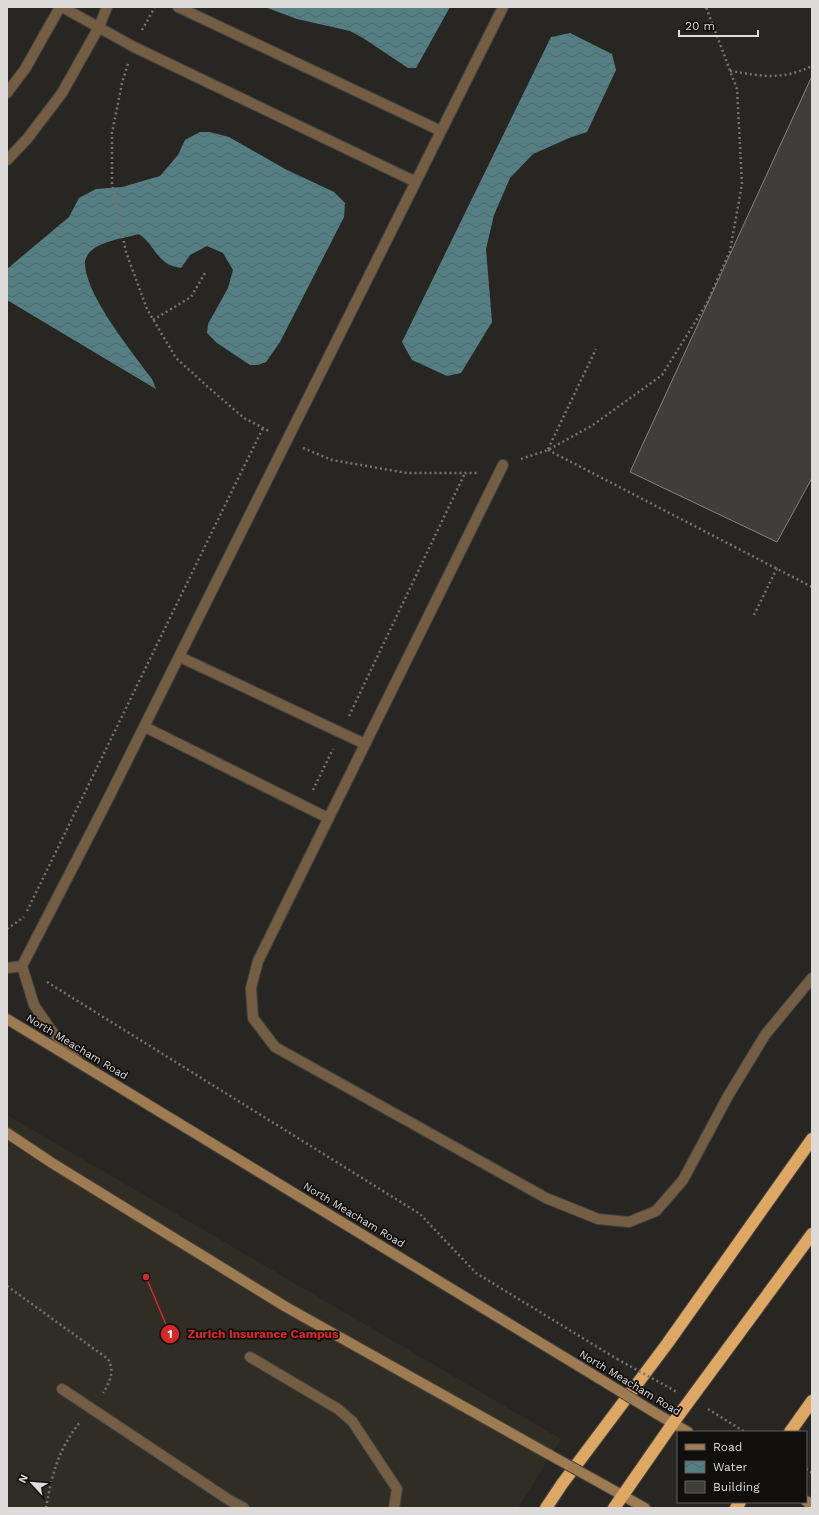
<svg xmlns="http://www.w3.org/2000/svg" width="819" height="1515" font-family="'Work Sans',sans-serif">
<style>
.built{fill:#302d24}
.water{fill:url(#water-waves)}
.building{fill:#403e3a;stroke:#85837f}
.lines{fill:none;stroke-linecap:round;stroke-linejoin:round}
.service-casing{stroke:#454340;stroke-width:12}
.minor-casing{stroke:#454340;stroke-width:12}
.secondary-casing{stroke:#454340;stroke-width:12}
.motorway-casing{stroke:#454340;stroke-width:14}
.path{stroke:#767471;stroke-width:2.5;stroke-dasharray:2 3;stroke-linecap:butt}
.service{stroke:#735d43;stroke-width:10}
.minor{stroke:#735d43;stroke-width:10}
.secondary{stroke:#9e7b51;stroke-width:10}
.motorway{stroke:#dea763;stroke-width:12}
.secondary-bridge-casing{stroke:#454340;stroke-width:12;stroke-linecap:butt}
.path-bridge{stroke:#767471;stroke-width:2.5;stroke-dasharray:2 3;stroke-linecap:butt}
.secondary-bridge{stroke:#9e7b51;stroke-width:10}
.labels{text-anchor:middle;dominant-baseline:central;stroke-width:3.5;stroke-linejoin:round;paint-order:stroke}
.street-label{font-size:11px;fill:#dcdbd9;stroke:#100f0e}
.leader{fill:none;stroke:#d62828;stroke-width:1.5}
.callout-dot{fill:#d62828;stroke:#100f0e;stroke-width:1.5}
.mark-label{font-size:12px;text-anchor:middle;font-weight:bold;fill:#fff}
.callout-label{font-size:12px;text-anchor:middle;font-weight:bold;fill:#d62828;stroke:#100f0e;stroke-width:3.5;stroke-linejoin:round;paint-order:stroke}
</style>
<defs>
<pattern id="water-waves" width="16" height="10" patternUnits="userSpaceOnUse"><rect width="16" height="10" fill="#557f83"/><path d="M0 5q4-4 8 0t8 0" fill="none" stroke="#4d6769"/></pattern>
</defs>
<rect width="100%" height="100%" fill="#282623"/>
<path class="built" d="M7,1115L561,1439L518,1508H7Z"/>
<path class="water" d="M265,7H450L416,68H408L363,38L350,31L297,19Z
M570,33L612,54L616,70L587,132L569,138L533,154L510,178L494,215L486,249L492,322L461,373L447,376L412,360L402,342L551,37Z
M200,132H210L229,137L285,169L334,192L345,203L344,217L280,342L266,362L258,365H250L217,343L207,333L208,324L228,288L233,270L223,253L207,246L190,255L181,268C177,267 171,266 168,264C156,257 151,242 139,234C125,238 101,241 91,251C88,253 84,261 85,264C86,296 133,353 152,379L156,389L7,300V269L69,217L79,198L96,189L122,187L160,176L178,155L185,140Z"/>
<path class="building" d="M812,76V478L777,542L630,472Z"/>
<g class="lines">
<defs>
<path id="service" d="M62,7L134,47L416,182
M178,7L441,131
M503,465L258,961L251,988L253,1018L275,1047L546,1198L598,1219L629,1222L656,1211L683,1180L728,1096L765,1035L812,978
M180,657L365,744
M145,727L328,818
M7,968L22,966
M77,1060L51,1030L34,1005L22,966L107,801L503,7
M250,1357L338,1409L352,1421L397,1489L394,1508
M62,1389L229,1500L244,1508"/>
<path id="minor" d="M7,93L25,69L60,7
M7,160L27,139L62,93L99,27L107,7"/>
<path id="secondary" d="M7,1019L600,1379
M7,1133L52,1163L286,1307L550,1455
M657,1414L688,1432
M604,1485L645,1508
M806,1501L812,1505"/>
<path id="motorway" d="M790,1432L812,1401
M546,1508L562,1484L667,1344L812,1139
M614,1508L673,1423L812,1234
M736,1508L740,1502"/>
</defs>
<use href="#service" class="service-casing"/>
<use href="#minor" class="minor-casing"/>
<use href="#secondary" class="secondary-casing"/>
<use href="#motorway" class="motorway-casing"/>
<path class="path" d="M142,30L155,7
M128,64L122,83L112,133V184L126,252L147,309L176,358L208,387L244,418L271,432
M730,71C763,76 780,81 812,66
M153,320L191,297L205,273
M303,448L332,460L407,473H478
M548,449L596,349
M548,450L812,587
M521,459L548,450L593,425L662,375L707,303L730,251L742,184L737,89L706,7
M754,615L777,568
M349,716L465,473
M313,790L333,749
M27,911L229,497L263,428
M7,929L24,917
M47,982L420,1214L476,1273L617,1359
M7,1286L108,1359C115,1371 110,1382 103,1393
M708,1409L745,1432
M806,1469L812,1473
M46,1508C52,1474 58,1450 80,1422"/>
<use href="#service" class="service"/>
<use href="#minor" class="minor"/>
<use href="#secondary" class="secondary"/>
<use href="#motorway" class="motorway"/>
<defs>
<path id="secondary-bridge" d="M600,1379L657,1414
M550,1455L604,1485"/>
</defs>
<use href="#secondary-bridge" class="secondary-bridge-casing"/>
<path class="path-bridge" d="M617,1359L677,1392"/>
<use href="#secondary-bridge" class="secondary-bridge"/>
</g>
<g class="labels">
<g class="street-label">
<text transform="translate(77 1047) rotate(31)">North Meacham Road</text>
<text transform="translate(354 1215) rotate(31)">North Meacham Road</text>
<text transform="translate(630 1383) rotate(31)">North Meacham Road</text>
</g>
</g>
<path class="leader" d="M146 1277L170 1334"/>
<g class="callout-dot">
<circle cx="146" cy="1277" r="4"/>
<circle cx="170" cy="1334" r="10"/>
</g>
<g class="mark-label">
<text x="170" y="1338">1</text>
</g>
<g class="callout-label">
<text x="263" y="1338">Zurich Insurance Campus</text>
</g>
<rect width="819" height="1515" fill="none" stroke="#dcdbd9" stroke-width="16"/>
<rect x="677" y="1431" width="130" height="72" fill="#100f0e" stroke="#62615f"/>
<rect x="685" y="1444" width="20" height="6" fill="#9e7b51" stroke="#62615f"/>
<text x="713" y="1451" font-size="12" fill="#dcdbd9">Road</text>
<rect x="685" y="1461" width="20" height="12" fill="url(#water-waves)" stroke="#62615f"/>
<text x="713" y="1471" font-size="12" fill="#dcdbd9">Water</text>
<rect x="685" y="1481" width="20" height="12" fill="#403e3a" stroke="#62615f"/>
<text x="713" y="1491" font-size="12" fill="#dcdbd9">Building</text>
<g transform="translate(32 1483) rotate(296)" stroke="#100f0e" stroke-width="3" paint-order="stroke">
<path d="M0-3L7 15L0 10L-7 15Z" fill="#dcdbd9"/>
<text y="-6" font-size="11" font-weight="bold" text-anchor="middle" fill="#dcdbd9">N</text>
</g>
<path d="M679 30v6h79v-6" fill="none" stroke="#dcdbd9" stroke-width="2"/>
<text x="685" y="30" font-size="12" fill="#dcdbd9" stroke="#100f0e" stroke-width="3" paint-order="stroke">20 m</text>
</svg>
